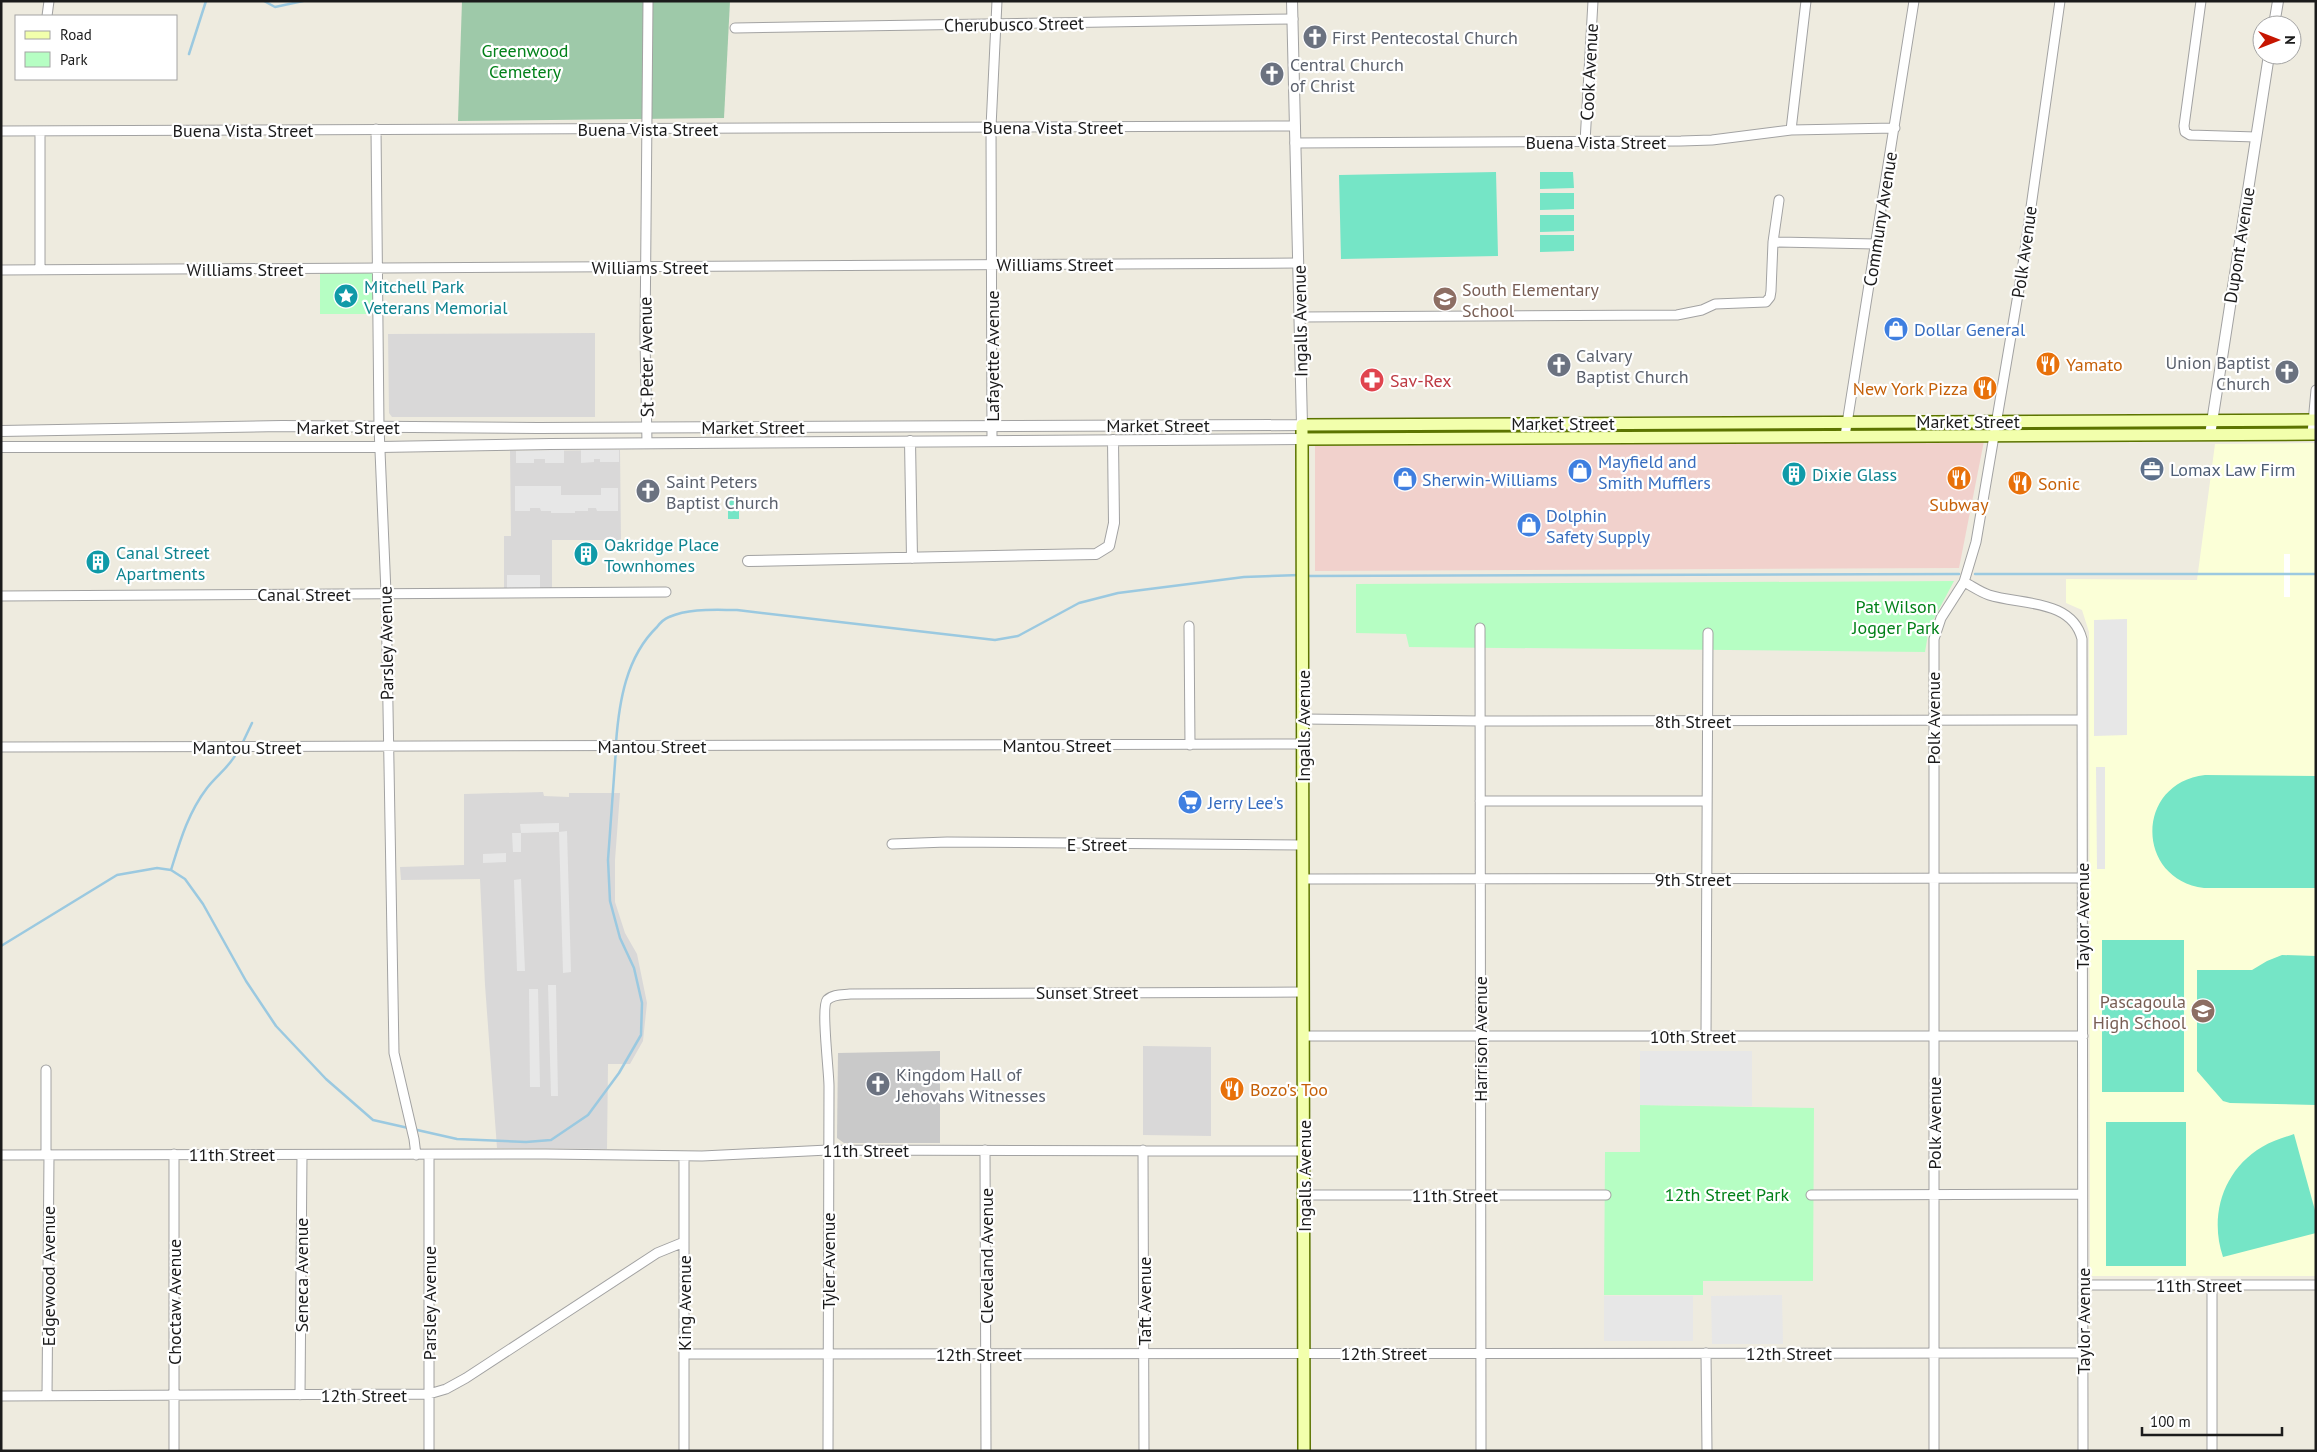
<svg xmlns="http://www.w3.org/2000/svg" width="2317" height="1452" font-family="'PT Sans',sans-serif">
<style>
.residential{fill:#d9d8d8}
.commercial{fill:#f1d1cc}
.education{fill:#fbffd7}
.religious{fill:#c9c9c9}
.cemetery{fill:#9ec9a9}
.park{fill:#b6fec3}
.pitch{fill:#75e5c6}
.parking{fill:#e7e7e7}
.pier{fill:#fff}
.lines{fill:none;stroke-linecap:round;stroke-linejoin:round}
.stream{stroke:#9bc9e0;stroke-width:2.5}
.minor-casing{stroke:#a2a2a2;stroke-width:11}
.tertiary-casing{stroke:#a2a2a2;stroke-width:12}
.secondary-casing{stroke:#5c7400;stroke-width:14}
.minor{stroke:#fff;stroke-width:9}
.tertiary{stroke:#fff;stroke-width:10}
.secondary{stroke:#f2ffac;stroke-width:11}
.labels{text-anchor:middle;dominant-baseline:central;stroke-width:4.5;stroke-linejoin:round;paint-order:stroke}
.street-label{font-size:18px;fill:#1b1b1b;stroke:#fff}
.worship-label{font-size:18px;fill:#5b616d;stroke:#fff;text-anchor:start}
.park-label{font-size:18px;fill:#028119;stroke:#fff}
.culture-label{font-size:18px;fill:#0d838f;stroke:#fff;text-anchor:start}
.education-label{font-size:18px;fill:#785e54;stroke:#fff;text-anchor:start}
.shop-label{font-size:18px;fill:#366cbe;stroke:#fff;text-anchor:start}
.food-label{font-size:18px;fill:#c56008;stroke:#fff;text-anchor:start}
.health-label{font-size:18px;fill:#be3a42;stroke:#fff;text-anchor:start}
.service-label{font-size:18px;fill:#4e5e75;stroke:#fff;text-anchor:start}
</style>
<rect width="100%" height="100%" fill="#eeebdf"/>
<path class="residential" d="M595,333V417H392L389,413L388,334Z
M620,450L621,540H552V592H504V536H511L510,451Z
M543,792L544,796L569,797V793H620L615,860V902L625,933L637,954L647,1003L643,1041L630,1064H608L607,1149L497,1148L485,985L480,879L401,880L400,867L464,865V794Z
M1143,1046L1211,1047V1136L1143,1135Z"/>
<path class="commercial" d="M1984,441L1959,568L1315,571V446Z"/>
<path class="education" d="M2316,443V1276H2090L2089,632L2082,610L2066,603V579L2197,580L2215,444Z"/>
<path class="religious" d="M940,1051V1143H844L837,1138L838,1053Z"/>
<path class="cemetery" d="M462,1H730L724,118L458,121Z"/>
<path class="park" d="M320,271H374V314H320Z
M1954,581L1929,628L1925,652L1409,647L1406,634L1356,633V584Z
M1640,1105L1814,1108L1813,1281H1703V1295H1604L1605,1152H1640Z"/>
<path class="pitch" d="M1496,172L1498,256L1341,259L1339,175Z
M1540,172H1573L1574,188L1540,189Z
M1540,193H1574V209L1540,210Z
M1540,215H1574V231L1540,232Z
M1540,235H1574V251L1540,252Z
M728,495H739V519H728Z
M2205,775L2316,776V888H2204C2135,879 2135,783 2205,775Z
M2102,940H2184V1092H2102Z
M2282,955L2316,956V1105L2230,1103L2223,1101L2197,1071V970H2252L2267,961Z
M2106,1122H2186V1266H2106Z
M2294,1134L2316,1214V1233L2223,1257C2209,1216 2223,1170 2262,1147C2272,1141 2283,1138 2294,1134Z"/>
<path class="parking" d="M564,450V463H545V459H534V463H516V451Z
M581,450H619V462H600V459H594V462L581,463Z
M515,486H561V495H601V488H618V511H597L596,508H588V511H575V513H551V511H541L540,508H530V511H515Z
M507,575H540V590H507Z
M2127,619V735L2094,736V620Z
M2096,767H2105V869H2097Z
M559,823V832L567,831L571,972L563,973L559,832L521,833V852H513L512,833H521L520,824Z
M506,853V862L483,863V854Z
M521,879L525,971H517L514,880Z
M548,985H556L558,1096H551Z
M529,989H538L540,1087H530Z
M1640,1051H1752V1106L1640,1105Z
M1782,1295L1783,1344H1712L1711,1296Z
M1604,1296H1693V1341H1604Z"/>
<path class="pier" d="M2284,554H2290V597H2284Z"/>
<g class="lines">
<path class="stream" d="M264,1L275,7L303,1
M189,54L206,1
M1975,574H2316
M1306,576L1959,574
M616,743C619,702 626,657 657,627C660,623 664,619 669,617C690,608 714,610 737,610L995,640L1018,636L1079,603L1118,593L1244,577L1300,575
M242,744L252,723
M171,870C180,841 188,813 207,788C219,773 230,767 239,749
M1,946L117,875L157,868L171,870L185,879L203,904L246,981L276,1026L326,1079L373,1120L457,1139L526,1142L551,1140L588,1115L619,1073L641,1035L642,1003L634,968L620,938L610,901L608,860L616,749"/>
<defs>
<path id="minor" d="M2201,1L2184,126L2185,132L2190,135L2256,137
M47,16L49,1
M735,28L1293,19
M376,129L379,427L386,593L394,1053L414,1139L416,1155
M1791,130L1806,1
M1,131L1295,126
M1585,142L1593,1
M1295,143L1681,141L1712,140L1791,130L1895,128
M1773,242L1876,244
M1,270L1298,263
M40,270V131
M1300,317L1677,315L1702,310L1715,304L1766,302L1770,297L1771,291L1773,242L1779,200
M2312,434L2316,390
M1845,436L1914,1
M992,441L991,127L997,1
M647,443L645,339L648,1
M1964,582C1972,586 1980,592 1989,595C2021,605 2072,599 2082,639L2083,1451
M1,596L666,592
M1189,626L1190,745
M1480,628L1481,1451
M1303,719L1480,721L2082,720
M1,747L1303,744
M1480,801H1706
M892,844L947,842L1303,845
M1303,879L2082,878
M1303,1036H2083
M1706,1036L1708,633
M46,1070V1155
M985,1150L986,1451
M1143,1150L1144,1451
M1,1155L546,1154L702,1156L828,1150L1304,1151
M429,1155V1451
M1304,1195H1606
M1811,1195L2082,1194
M2083,1285H2316
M2212,1285V1451
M1706,1353L1707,1451
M684,1354L2083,1353
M300,1395L302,1155
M1,1396L429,1394L446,1389L466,1378L657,1253L684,1242
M47,1396L49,1155
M174,1451V1154
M684,1451V1156
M828,1451L829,1086C829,1072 821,1007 827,1000C833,994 843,995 850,994L1303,992
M1934,1451V639L1941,618L1964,582L1976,542L2022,271L2060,1"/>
<path id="tertiary" d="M2274,25L2278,1
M1,431L282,426L538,428L1302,425L1292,1
M2210,435L2269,55
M910,441L912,558
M1,447H381L550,444L1302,439
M748,561L1096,554L1109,546L1114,523L1113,440"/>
<path id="secondary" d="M1302,439L2316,434
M1304,1451L1302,425L2316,420"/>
</defs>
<use href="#minor" class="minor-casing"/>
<use href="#tertiary" class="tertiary-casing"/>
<use href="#secondary" class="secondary-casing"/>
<use href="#minor" class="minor"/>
<use href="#tertiary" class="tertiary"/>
<use href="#secondary" class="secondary"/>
</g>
<defs>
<symbol id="church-disc" viewBox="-11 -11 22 22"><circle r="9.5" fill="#6b7280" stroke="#fff"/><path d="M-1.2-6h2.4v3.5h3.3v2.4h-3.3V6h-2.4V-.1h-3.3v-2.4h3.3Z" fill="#fff"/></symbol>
<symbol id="sight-disc" viewBox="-11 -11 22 22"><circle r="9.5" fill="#0f9aa8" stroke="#fff"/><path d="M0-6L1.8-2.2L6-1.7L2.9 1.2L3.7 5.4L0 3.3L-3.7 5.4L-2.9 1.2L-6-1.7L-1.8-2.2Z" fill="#fff"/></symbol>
<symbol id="school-disc" viewBox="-11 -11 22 22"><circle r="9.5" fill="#8d6e63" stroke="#fff"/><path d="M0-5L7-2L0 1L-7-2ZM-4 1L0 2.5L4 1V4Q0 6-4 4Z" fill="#fff"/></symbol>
<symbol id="shop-disc" viewBox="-11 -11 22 22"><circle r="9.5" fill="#3f7fe0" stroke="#fff"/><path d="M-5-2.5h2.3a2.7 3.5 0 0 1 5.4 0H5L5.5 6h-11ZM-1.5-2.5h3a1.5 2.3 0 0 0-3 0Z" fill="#fff"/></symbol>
<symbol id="restaurant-disc" viewBox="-11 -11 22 22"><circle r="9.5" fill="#e8710a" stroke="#fff"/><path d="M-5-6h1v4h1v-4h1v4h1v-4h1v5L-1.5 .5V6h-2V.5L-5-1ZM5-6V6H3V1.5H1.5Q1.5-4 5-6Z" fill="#fff"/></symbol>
<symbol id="pharmacy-disc" viewBox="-11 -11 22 22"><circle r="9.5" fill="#e0444e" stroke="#fff"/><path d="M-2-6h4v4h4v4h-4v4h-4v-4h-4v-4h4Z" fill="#fff"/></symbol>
<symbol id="office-disc" viewBox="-11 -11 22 22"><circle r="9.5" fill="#5c6f8a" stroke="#fff"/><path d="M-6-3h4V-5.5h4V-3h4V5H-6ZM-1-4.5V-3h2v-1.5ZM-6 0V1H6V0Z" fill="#fff"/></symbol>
<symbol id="building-disc" viewBox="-11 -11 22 22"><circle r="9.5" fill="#0f9aa8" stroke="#fff"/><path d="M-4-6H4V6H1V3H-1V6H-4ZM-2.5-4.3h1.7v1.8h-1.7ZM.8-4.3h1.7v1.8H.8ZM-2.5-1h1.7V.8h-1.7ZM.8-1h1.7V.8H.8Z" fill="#fff"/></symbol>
<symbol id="supermarket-disc" viewBox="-11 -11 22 22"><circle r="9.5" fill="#3f7fe0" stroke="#fff"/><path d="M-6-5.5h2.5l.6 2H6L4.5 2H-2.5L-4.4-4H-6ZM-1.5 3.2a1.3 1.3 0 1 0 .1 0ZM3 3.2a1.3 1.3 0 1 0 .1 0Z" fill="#fff"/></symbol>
</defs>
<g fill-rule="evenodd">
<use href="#church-disc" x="1301" y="23" width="28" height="28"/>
<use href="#church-disc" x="1258" y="60" width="28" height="28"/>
<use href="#sight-disc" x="332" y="282" width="28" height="28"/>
<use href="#school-disc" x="1431" y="285" width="28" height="28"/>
<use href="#shop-disc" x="1882" y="315" width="28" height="28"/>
<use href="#restaurant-disc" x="2034" y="350" width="28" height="28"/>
<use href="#church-disc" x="1545" y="351" width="28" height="28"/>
<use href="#church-disc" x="2273" y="358" width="28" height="28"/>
<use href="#pharmacy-disc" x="1358" y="366" width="28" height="28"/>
<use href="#restaurant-disc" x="1971" y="374" width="28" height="28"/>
<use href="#office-disc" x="2138" y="455" width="28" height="28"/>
<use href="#shop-disc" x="1566" y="457" width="28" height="28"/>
<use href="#building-disc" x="1780" y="460" width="28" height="28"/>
<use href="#restaurant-disc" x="1945" y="464" width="28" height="28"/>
<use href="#shop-disc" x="1391" y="465" width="28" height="28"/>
<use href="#restaurant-disc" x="2006" y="469" width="28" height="28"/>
<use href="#church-disc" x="634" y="477" width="28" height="28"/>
<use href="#shop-disc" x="1515" y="511" width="28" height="28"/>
<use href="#building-disc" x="572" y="540" width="28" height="28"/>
<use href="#building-disc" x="84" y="548" width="28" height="28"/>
<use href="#supermarket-disc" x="1176" y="788" width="28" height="28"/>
<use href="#school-disc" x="2189" y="997" width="28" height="28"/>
<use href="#church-disc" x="864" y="1070" width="28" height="28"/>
<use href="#restaurant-disc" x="1218" y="1075" width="28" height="28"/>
</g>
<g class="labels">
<g class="street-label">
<text transform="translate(1014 24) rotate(-1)">Cherubusco Street</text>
<text transform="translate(1589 72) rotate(-87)">Cook Avenue</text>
<text x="1053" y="127">Buena Vista Street</text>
<text x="648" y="129">Buena Vista Street</text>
<text x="243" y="130">Buena Vista Street</text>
<text x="1596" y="142">Buena Vista Street</text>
<text transform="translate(1880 219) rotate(-81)">Communy Avenue</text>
<text transform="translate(2239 245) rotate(-81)">Dupont Avenue</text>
<text transform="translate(2024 252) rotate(-82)">Polk Avenue</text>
<text x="1055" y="264">Williams Street</text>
<text x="650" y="267">Williams Street</text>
<text x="245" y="269">Williams Street</text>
<text transform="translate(1300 321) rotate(-91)">Ingalls Avenue</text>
<text transform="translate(992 356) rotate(-90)">Lafayette Avenue</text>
<text transform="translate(646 357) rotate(-91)">St Peter Avenue</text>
<text x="1968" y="421">Market Street</text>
<text x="1563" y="423">Market Street</text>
<text x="1158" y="425">Market Street</text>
<text x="348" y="427">Market Street</text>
<text x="753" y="427">Market Street</text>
<text x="304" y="594">Canal Street</text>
<text transform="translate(386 643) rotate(-91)">Parsley Avenue</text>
<text transform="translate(1933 718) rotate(-90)">Polk Avenue</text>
<text x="1693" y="721">8th Street</text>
<text transform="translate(1303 726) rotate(-90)">Ingalls Avenue</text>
<text x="1057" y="745">Mantou Street</text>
<text x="652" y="746">Mantou Street</text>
<text x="247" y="747">Mantou Street</text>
<text x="1097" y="844">E Street</text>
<text x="1693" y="879">9th Street</text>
<text transform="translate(2082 916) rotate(-90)">Taylor Avenue</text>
<text x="1087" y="992">Sunset Street</text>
<text x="1693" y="1036">10th Street</text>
<text transform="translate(1480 1039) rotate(-90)">Harrison Avenue</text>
<text transform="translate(1934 1123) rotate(-90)">Polk Avenue</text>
<text x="866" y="1150">11th Street</text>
<text x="232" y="1154">11th Street</text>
<text transform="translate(1304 1176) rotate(-90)">Ingalls Avenue</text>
<text x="1455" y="1195">11th Street</text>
<text transform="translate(986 1256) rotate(-90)">Cleveland Avenue</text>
<text transform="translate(828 1261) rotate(-90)">Tyler Avenue</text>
<text transform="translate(301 1275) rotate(-90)">Seneca Avenue</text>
<text transform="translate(48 1276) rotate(-90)">Edgewood Avenue</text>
<text x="2199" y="1285">11th Street</text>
<text transform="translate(1144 1301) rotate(-90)">Taft Avenue</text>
<text transform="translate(174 1302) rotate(-90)">Choctaw Avenue</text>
<text transform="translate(429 1303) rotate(-90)">Parsley Avenue</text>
<text transform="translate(684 1303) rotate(-90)">King Avenue</text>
<text transform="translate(2083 1321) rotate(-90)">Taylor Avenue</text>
<text x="1384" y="1353">12th Street</text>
<text x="1789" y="1353">12th Street</text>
<text x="979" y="1354">12th Street</text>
<text x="364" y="1395">12th Street</text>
</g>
<g class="worship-label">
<text x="1332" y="37">First Pentecostal Church</text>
<text x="1290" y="64">Central Church<tspan x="1290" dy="21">of Christ</tspan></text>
<text x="1576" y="355">Calvary<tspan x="1576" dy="21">Baptist Church</tspan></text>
<text x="2270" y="362" text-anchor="end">Union Baptist<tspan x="2270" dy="21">Church</tspan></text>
<text x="666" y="481">Saint Peters<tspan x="666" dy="21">Baptist Church</tspan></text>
<text x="896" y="1074">Kingdom Hall of<tspan x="896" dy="21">Jehovahs Witnesses</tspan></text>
</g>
<g class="park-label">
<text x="525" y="50">Greenwood<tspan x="525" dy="21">Cemetery</tspan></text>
<text x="1896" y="606">Pat Wilson<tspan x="1896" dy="21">Jogger Park</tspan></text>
<text x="1727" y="1194">12th Street Park</text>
</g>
<g class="culture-label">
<text x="364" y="286">Mitchell Park<tspan x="364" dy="21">Veterans Memorial</tspan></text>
<text x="1812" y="474">Dixie Glass</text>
<text x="604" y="544">Oakridge Place<tspan x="604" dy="21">Townhomes</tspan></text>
<text x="116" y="552">Canal Street<tspan x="116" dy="21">Apartments</tspan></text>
</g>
<g class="education-label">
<text x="1462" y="289">South Elementary<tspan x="1462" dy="21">School</tspan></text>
<text x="2186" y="1001" text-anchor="end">Pascagoula<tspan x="2186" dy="21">High School</tspan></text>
</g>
<g class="shop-label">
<text x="1914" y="329">Dollar General</text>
<text x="1598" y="461">Mayfield and<tspan x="1598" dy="21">Smith Mufflers</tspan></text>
<text x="1422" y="479">Sherwin-Williams</text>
<text x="1546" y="515">Dolphin<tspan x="1546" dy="21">Safety Supply</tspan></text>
<text x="1208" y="802">Jerry Lee's</text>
</g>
<g class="food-label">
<text x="2066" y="364">Yamato</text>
<text x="1968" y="388" text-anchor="end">New York Pizza</text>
<text x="2038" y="483">Sonic</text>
<text x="1959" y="504" text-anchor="middle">Subway</text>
<text x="1250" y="1089">Bozo's Too</text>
</g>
<g class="health-label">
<text x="1390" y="380">Sav-Rex</text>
</g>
<g class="service-label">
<text x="2170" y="469">Lomax Law Firm</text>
</g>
</g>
<rect width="2317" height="1452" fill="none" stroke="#1b1b1b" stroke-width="5"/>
<rect x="15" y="15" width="162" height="65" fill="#ffffff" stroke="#a4a4a4"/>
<rect x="25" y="31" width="25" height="8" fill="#f2ffac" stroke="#a4a4a4"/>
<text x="60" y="40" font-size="15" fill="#1b1b1b">Road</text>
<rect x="25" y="52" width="25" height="15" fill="#b6fec3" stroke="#a4a4a4"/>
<text x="60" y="65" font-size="15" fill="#1b1b1b">Park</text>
<g transform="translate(2277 40) rotate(90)"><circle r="24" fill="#ffffff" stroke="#a4a4a4"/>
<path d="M0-4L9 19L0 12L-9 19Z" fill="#c61500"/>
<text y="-8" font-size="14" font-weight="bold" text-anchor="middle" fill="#1b1b1b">N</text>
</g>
<path d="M2142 1427v8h140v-8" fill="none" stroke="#1b1b1b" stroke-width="2.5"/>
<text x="2150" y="1427" font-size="15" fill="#1b1b1b" stroke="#ffffff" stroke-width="4" paint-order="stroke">100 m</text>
</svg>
